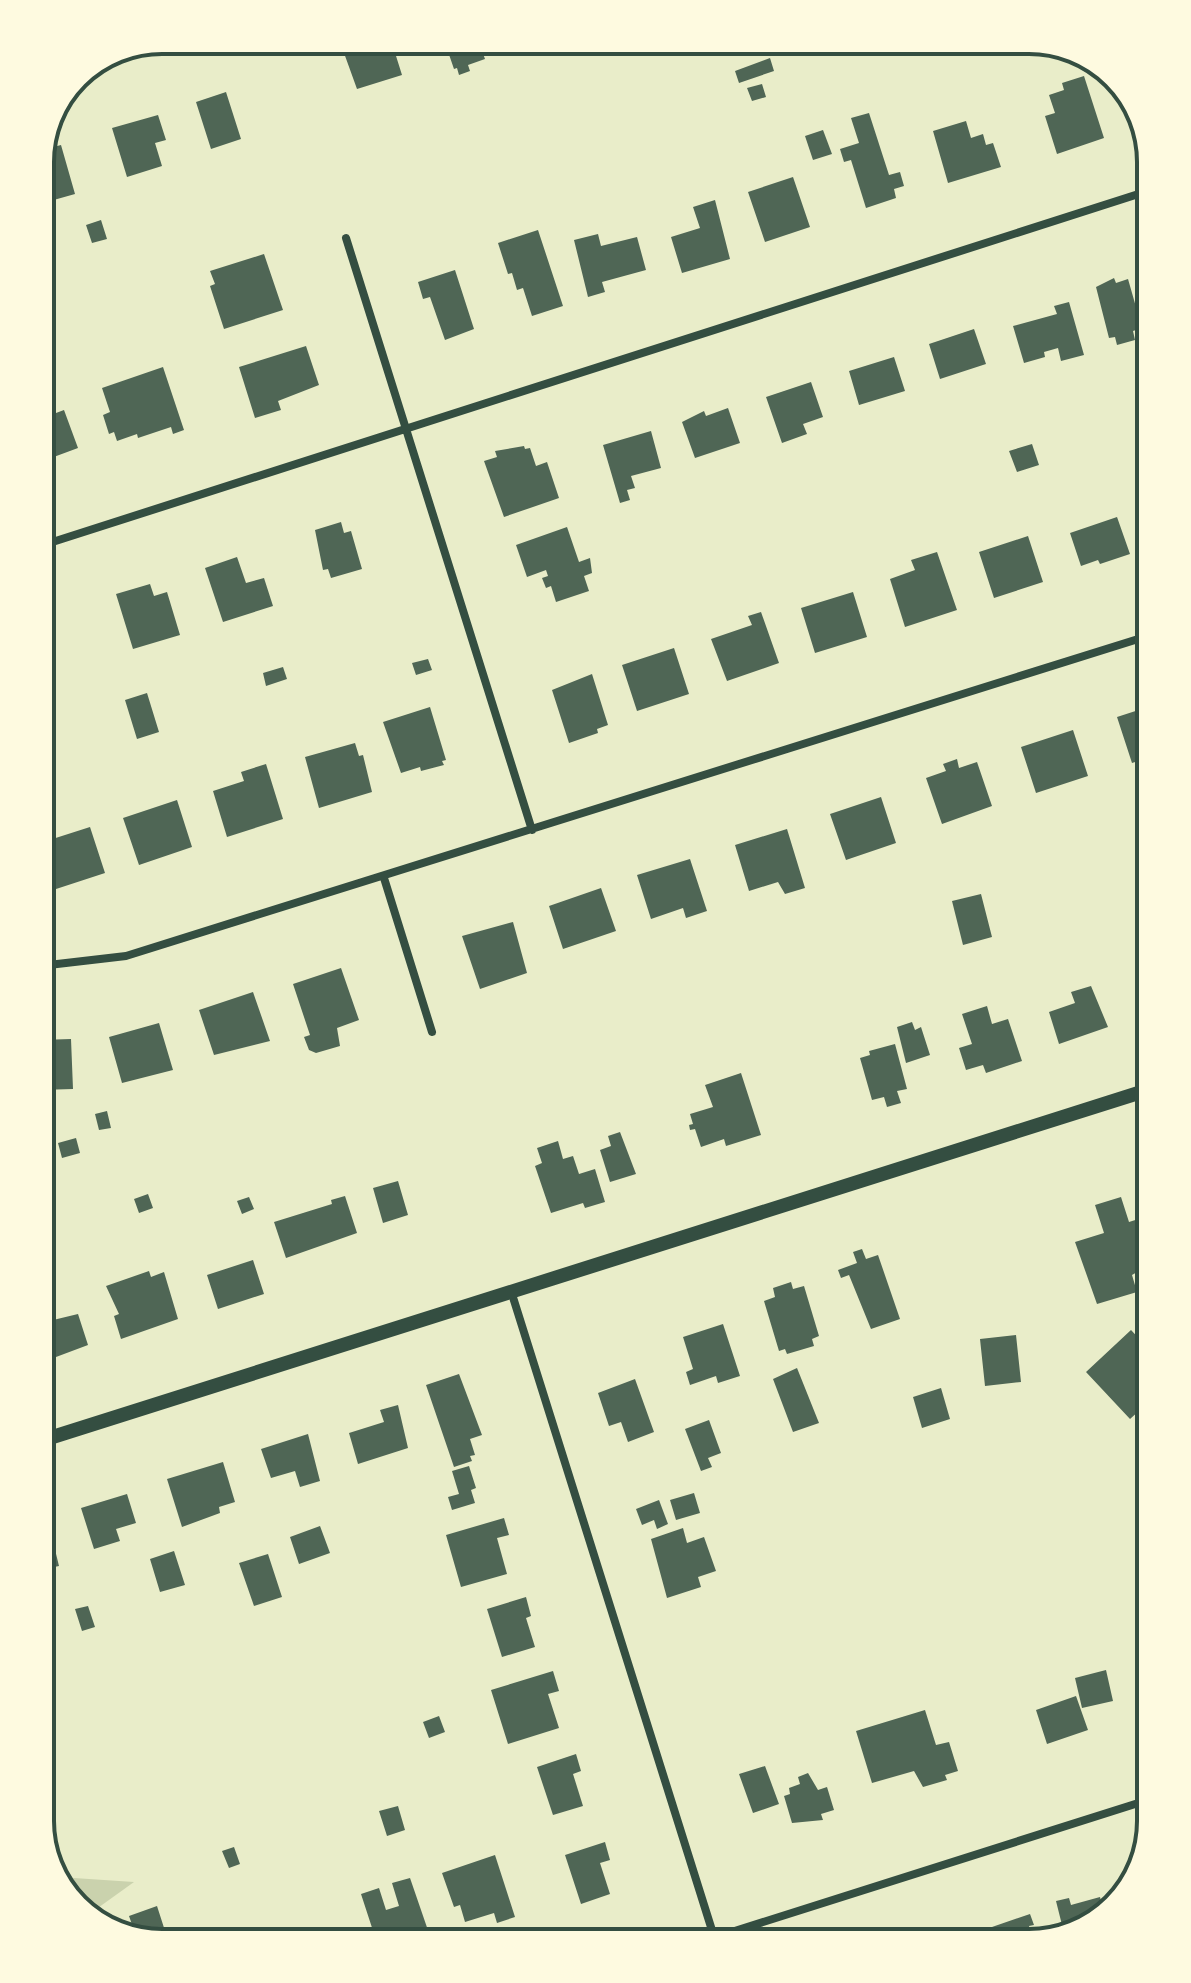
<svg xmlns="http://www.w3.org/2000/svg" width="1191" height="1983" font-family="Arial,sans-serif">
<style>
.green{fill:#cad2ad}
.building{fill:#4f6655}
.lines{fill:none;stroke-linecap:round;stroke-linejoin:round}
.minor{stroke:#344e41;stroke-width:8}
.tertiary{stroke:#344e41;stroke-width:14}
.rim{fill:none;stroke:#344e41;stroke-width:4}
</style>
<rect width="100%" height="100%" fill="#e9edc9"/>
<path class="green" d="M55,1877H59L134,1882L88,1915Z"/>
<path class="building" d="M391,40L402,75L357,89L344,53V43L351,41L354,50Z
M444,40H478L485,59L468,65L470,71L459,75L457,68L454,69Z
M770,58L774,71L739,83L735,71Z
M1084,76L1104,138L1057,154L1045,116L1055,113L1049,95L1064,90L1062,83Z
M762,84L766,97L752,101L747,88Z
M226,92L241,139L211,149L196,102Z
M1132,101L1139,109L1142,124L1139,125Z
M869,113L889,175L900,172L904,186L894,189L896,198L866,208L851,160L844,162L840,149L859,143L851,118Z
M158,115L166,140L155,143L162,166L127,177L112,128Z
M966,121L971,138L983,134L986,145L993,143L1001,167L948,183L933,131Z
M823,130L832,154L813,160L805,136Z
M61,145L75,194L43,203L40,155L42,150Z
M793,177L810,227L765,242L748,192Z
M715,200L730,259L682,273L671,237L700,228L693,207Z
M101,220L107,239L92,243L86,225Z
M538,230L563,306L532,316L523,288L517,290L512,273L508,274L498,243Z
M598,234L601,246L637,237L646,270L602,282L605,292L588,297L574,240Z
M264,254L283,310L224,329L210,286L215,284L210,271Z
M455,270L474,329L445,340L430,297L423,299L418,282Z
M1114,278L1116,283L1128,279L1142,328L1133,331L1135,340L1117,345L1115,337L1109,338L1096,287Z
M1069,302L1084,355L1061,361L1058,348L1044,352L1045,357L1024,363L1013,326L1057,314L1054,306Z
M974,329L986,364L940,379L929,344Z
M306,346L319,385L278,401L281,410L255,418L239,367Z
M894,357L905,391L859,405L849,371Z
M163,367L184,430L173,434L171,427L138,438L137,434L117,441L114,432L109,434L103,415L110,412L102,388Z
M811,382L823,417L803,424L807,434L782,443L766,397Z
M728,408L740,443L695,458L682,422L704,411L706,416Z
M64,410L78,448L51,458L46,442L40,444V419Z
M651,431L661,468L631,476L635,488L627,490L630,500L620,503L603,445Z
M1032,444L1039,465L1017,472L1009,451Z
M524,446L525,449L530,448L536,466L547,462L559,498L504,517L484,461L497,457L495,451Z
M1117,517L1130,554L1100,564L1098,560L1081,566L1070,533Z
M341,522L344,533L351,531L362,569L331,578L328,569L323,570L315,530Z
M567,527L579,562L590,558L592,573L584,576L589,591L556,602L551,586L546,588L542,578L548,576L546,570L527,577L516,545Z
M1028,536L1043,582L994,598L979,552Z
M937,552L957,610L905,627L890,579L915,570L911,560Z
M237,557L246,583L264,578L273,606L223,622L205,568Z
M150,584L154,596L167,592L180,635L133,649L116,594Z
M853,592L867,637L815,653L801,608Z
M761,612L779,663L727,681L711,639L752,625L748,616Z
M674,648L689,694L637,711L622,665Z
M428,659L432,670L416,675L412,663Z
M283,667L287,679L266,686L263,673Z
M592,674L608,725L597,729L598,733L569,743L552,690Z
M147,693L159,732L137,739L125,700Z
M1151,706V757L1132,763L1117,717Z
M430,707L446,760L442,761L444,765L421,771L420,767L401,773L383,722Z
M1073,730L1088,776L1036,793L1021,747Z
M355,743L359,756L363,755L372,792L319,808L305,757Z
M957,759L959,768L977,762L992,806L942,824L926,778L946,771L943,764Z
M266,764L283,819L227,837L213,791L244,781L241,772Z
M881,797L896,843L846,860L830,814Z
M177,800L192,847L139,865L123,818Z
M90,827L105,873L53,890L40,843Z
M787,829L805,888L785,894L778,882L749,891L735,845Z
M690,859L707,911L686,918L683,908L651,919L637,875Z
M601,888L616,931L563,949L549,906Z
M981,894L992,937L963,945L952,901Z
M513,922L527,973L480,989L462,936Z
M341,968L359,1020L337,1028L340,1046L316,1053L309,1050L304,1037L310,1035L293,984Z
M1151,970V1009L1148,1010L1137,974Z
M1091,986L1108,1027L1059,1044L1049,1012L1075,1003L1071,992Z
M253,992L270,1041L214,1055L199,1010Z
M987,1006L992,1024L1008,1019L1022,1061L986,1073L983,1065L966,1070L959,1048L972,1044L962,1014Z
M912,1022L915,1030L921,1027L930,1055L906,1063L897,1027Z
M159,1023L173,1070L122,1083L109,1037Z
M71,1039L73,1089L40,1090V1040Z
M895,1044L907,1089L897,1091L901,1103L887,1107L884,1097L872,1100L860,1058L870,1055L869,1051Z
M741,1073L761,1135L726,1146L724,1139L701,1147L695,1129L690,1130L689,1125L693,1124L690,1114L713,1107L705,1085Z
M107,1111L111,1128L99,1130L95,1114Z
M620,1132L636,1174L610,1182L600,1150L611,1146L608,1136Z
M76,1138L80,1153L62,1158L58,1143Z
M558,1141L563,1159L573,1156L579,1174L595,1169L605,1202L585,1208L583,1203L551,1213L535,1166L542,1163L537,1148Z
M47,1180L50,1191L40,1194V1182Z
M398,1181L408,1215L383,1223L373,1188Z
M148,1194L153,1208L139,1213L134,1199Z
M345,1196L357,1233L286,1258L274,1222L332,1204L331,1200Z
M249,1197L254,1209L242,1214L237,1201Z
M1121,1197L1129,1222L1151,1215V1264L1132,1275L1137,1292L1097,1304L1075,1242L1104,1233L1095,1205Z
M862,1249L866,1259L878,1255L900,1319L871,1329L849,1275L841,1278L838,1270L857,1263L853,1252Z
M253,1260L264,1294L218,1309L207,1275Z
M149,1271L151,1277L164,1272L178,1319L121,1339L114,1316L119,1314L106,1286Z
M791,1282L793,1289L804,1286L819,1336L812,1339L814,1346L787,1354L785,1349L779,1351L764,1301L775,1297L773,1288Z
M45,1311L49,1321L78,1314L88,1345L40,1363V1313Z
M723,1324L740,1376L718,1383L716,1376L690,1385L686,1372L693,1369L683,1337Z
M1131,1330L1148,1348L1142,1353L1151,1363V1400L1130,1419L1086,1372Z
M1016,1335L1021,1382L985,1386L980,1339Z
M797,1368L819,1423L793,1432L773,1379Z
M459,1374L482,1435L470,1439L475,1455L470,1456L472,1461L454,1467L426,1385Z
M635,1379L654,1432L628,1442L621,1422L609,1426L598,1393Z
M941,1388L950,1419L922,1428L913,1397Z
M398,1405L408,1448L358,1464L349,1433L384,1422L380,1410Z
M709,1420L721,1453L708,1458L712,1467L701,1471L685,1429Z
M308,1434L320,1481L300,1487L295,1471L271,1478L261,1449Z
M223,1462L235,1502L219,1507L220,1513L182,1527L167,1479Z
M469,1466L476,1488L471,1490L475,1503L452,1510L448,1497L459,1494L452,1471Z
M694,1493L700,1513L676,1520L670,1500Z
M127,1494L136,1523L116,1529L120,1541L94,1549L81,1508Z
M659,1500L668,1524L657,1529L654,1520L642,1525L636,1509Z
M46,1513L59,1566L40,1570V1514Z
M504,1518L509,1535L497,1538L507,1574L461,1587L446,1535Z
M320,1526L330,1553L299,1564L290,1537Z
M683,1528L687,1543L704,1537L716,1571L698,1577L701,1587L667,1598L651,1539Z
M174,1551L185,1585L160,1592L150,1559Z
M268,1554L282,1597L254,1606L239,1563Z
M526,1597L531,1616L526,1618L535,1647L502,1657L487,1609Z
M88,1606L95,1627L82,1631L75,1609Z
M1106,1670L1113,1701L1082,1708L1075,1678Z
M553,1671L559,1691L548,1694L559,1728L508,1744L491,1690Z
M1076,1696L1088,1730L1047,1744L1036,1710Z
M925,1710L936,1745L949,1742L958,1771L945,1775L947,1780L923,1787L914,1771L872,1783L856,1731Z
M439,1716L445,1732L429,1738L423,1722Z
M576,1754L581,1771L573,1774L583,1806L553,1815L537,1767Z
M765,1766L779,1804L753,1813L739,1774Z
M808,1773L818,1790L827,1787L834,1810L821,1814L823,1820L792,1823L784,1796L790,1794L789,1788L800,1784L798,1777Z
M398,1806L405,1830L387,1836L379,1811Z
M605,1842L610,1860L600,1863L610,1894L581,1904L565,1855Z
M234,1847L240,1864L229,1868L222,1851Z
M495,1855L515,1917L497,1923L494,1913L465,1922L460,1905L454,1907L442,1873Z
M410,1878L432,1942L415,1943L412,1935L377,1943L361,1894L379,1888L386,1910L399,1906L392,1883Z
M1100,1897L1104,1912L1082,1931L1075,1932L1074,1927L1063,1929L1056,1901L1069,1898L1071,1905Z
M157,1906L166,1934L148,1940L136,1936L129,1916Z
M1030,1914L1034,1925L1029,1926L1034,1942L998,1943L992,1927Z
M333,1929L338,1943H294V1942Z
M943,1933L945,1943H910V1942Z
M246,1935L249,1943H230L229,1940Z"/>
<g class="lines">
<path class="minor" d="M346,238L532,830
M40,546L1151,190
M384,878L432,1032
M40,966L126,956L1151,635
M511,1291L716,1943
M697,1943L1151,1799"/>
<path class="tertiary" d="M40,1441L1151,1089"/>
</g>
<path d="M0 0H1191V1983H0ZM162 54H1029A108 108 0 0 1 1137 162V1821A108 108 0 0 1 1029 1929H162A108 108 0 0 1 54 1821V162A108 108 0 0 1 162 54Z" fill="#fefae0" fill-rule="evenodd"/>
<path class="rim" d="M162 54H1029A108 108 0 0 1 1137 162V1821A108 108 0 0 1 1029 1929H162A108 108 0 0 1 54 1821V162A108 108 0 0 1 162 54Z"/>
</svg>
